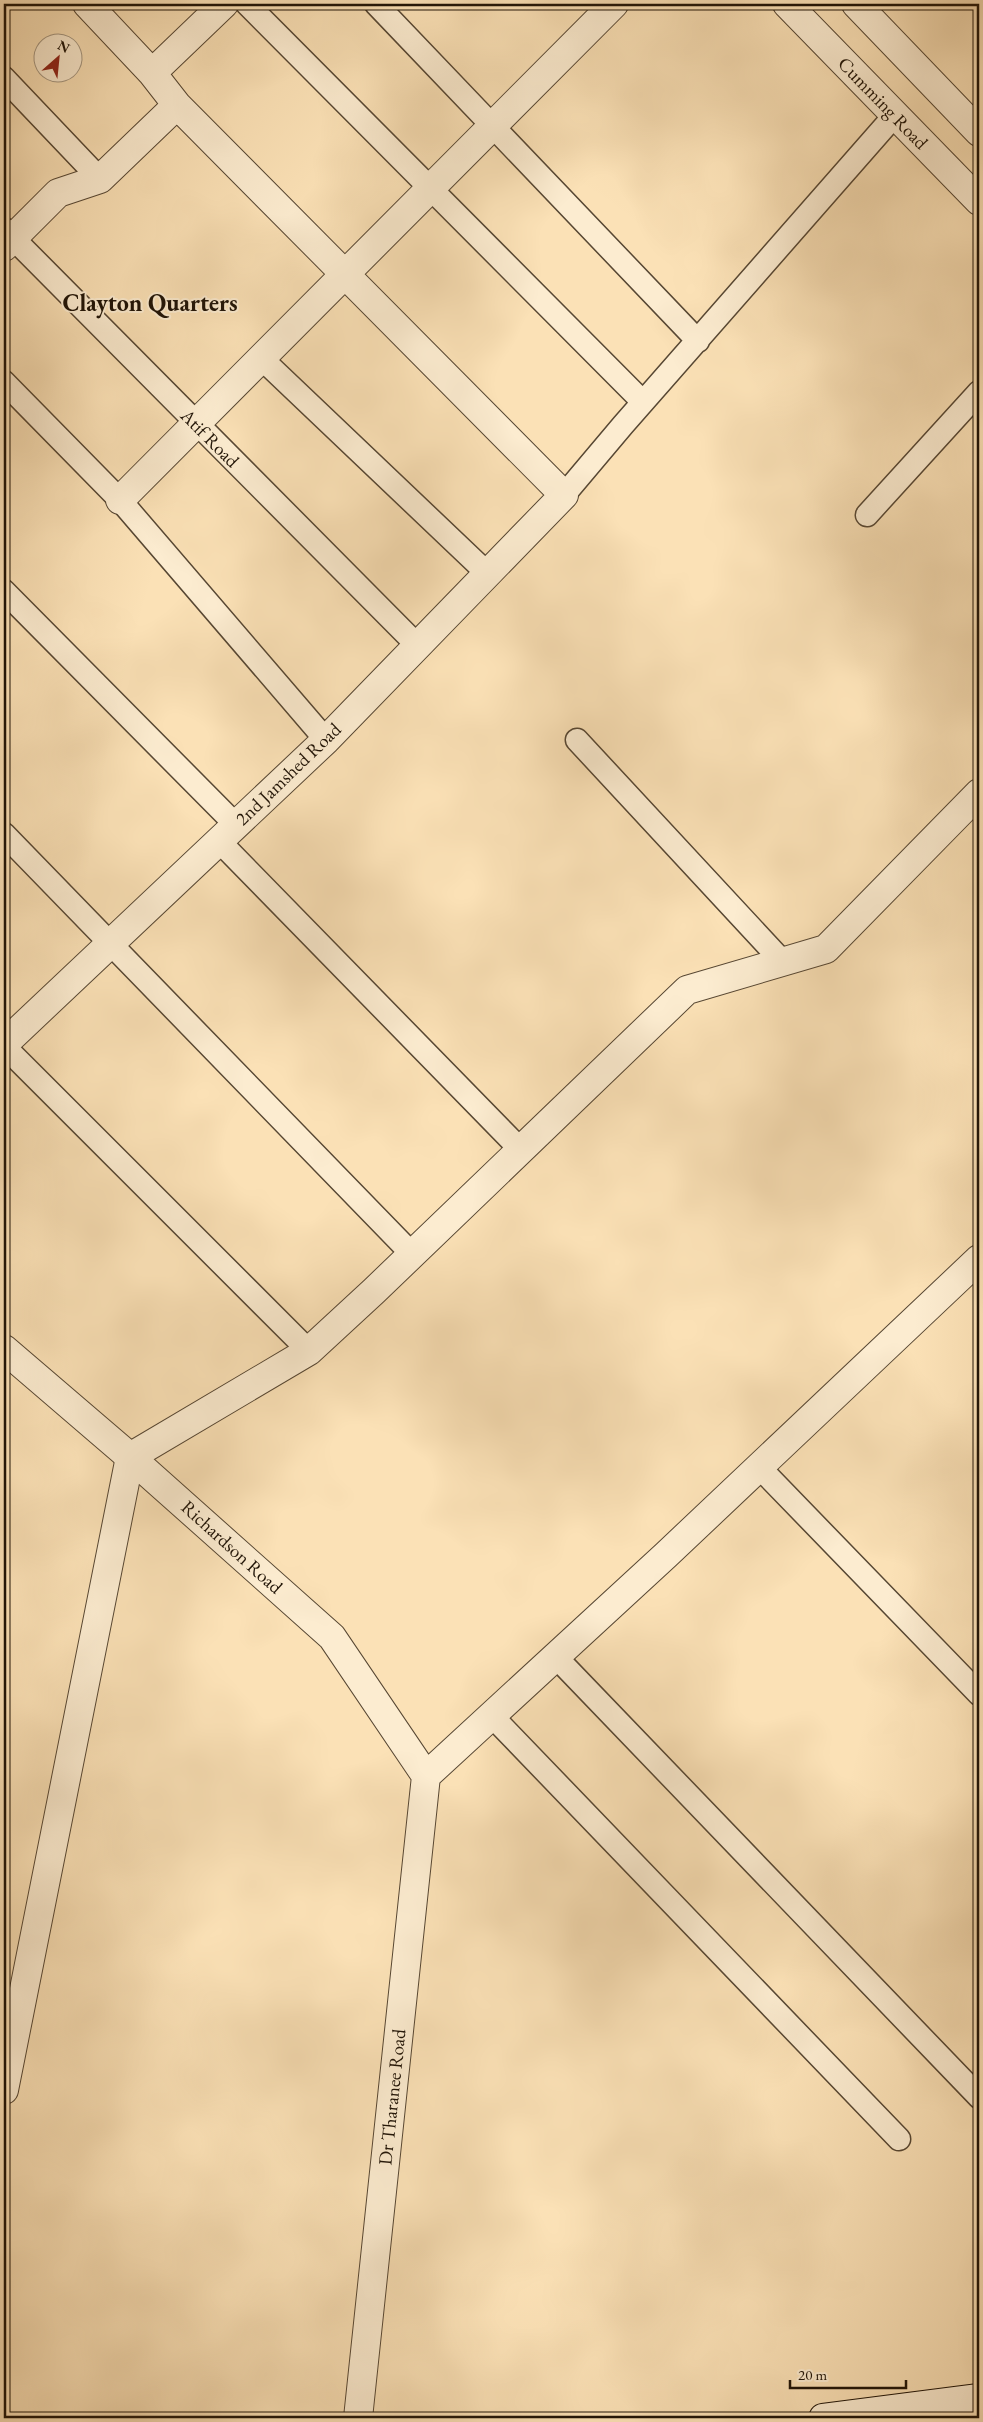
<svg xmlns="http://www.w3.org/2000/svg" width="983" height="2422" font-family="'EB Garamond',serif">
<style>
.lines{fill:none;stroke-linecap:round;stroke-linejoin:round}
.service-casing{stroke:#574733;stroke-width:25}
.minor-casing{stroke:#574733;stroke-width:30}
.tertiary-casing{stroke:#574733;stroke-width:30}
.secondary-casing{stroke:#201407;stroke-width:30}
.service{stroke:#fcecd0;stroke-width:22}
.minor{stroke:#fcecd0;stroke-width:28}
.tertiary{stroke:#fcecd0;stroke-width:28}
.secondary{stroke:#fcecd0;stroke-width:28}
.labels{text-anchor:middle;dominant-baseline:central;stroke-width:4;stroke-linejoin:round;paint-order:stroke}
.street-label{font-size:19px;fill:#201407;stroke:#fcecd0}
.district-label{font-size:24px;font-weight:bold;fill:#201407;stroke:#fcecd0}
</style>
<rect width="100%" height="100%" fill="#fbe1b6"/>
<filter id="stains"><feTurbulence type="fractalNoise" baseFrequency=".004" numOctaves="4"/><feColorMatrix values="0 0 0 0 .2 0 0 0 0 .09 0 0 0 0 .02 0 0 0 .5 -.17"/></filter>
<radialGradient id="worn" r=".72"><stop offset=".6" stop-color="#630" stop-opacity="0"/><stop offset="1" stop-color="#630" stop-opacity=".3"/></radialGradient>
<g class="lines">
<defs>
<path id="service" d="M247,4L643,402
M376,4L698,341
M4,78L100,179
M4,229L418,646
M261,358L488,574
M4,382L120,500L326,740
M564,495L623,425L894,116
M867,515L979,392
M4,591L236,825
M577,740L783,962
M4,834L412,1254
M219,841L521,1150
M4,1046L309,1351
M759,1467L979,1694
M555,1656L979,2097
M491,1715L899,2139"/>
<path id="minor" d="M87,4L152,73
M4,247L58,193L100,179L177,105L152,73L224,4
M120,500L614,4
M4,1044L326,740L564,495L177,105
M4,2090L130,1457L309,1351L374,1291L687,990L826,949L979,793"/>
<path id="tertiary" d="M787,4L979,201
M856,4L979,132
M4,1349L130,1457L332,1637L426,1776
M426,1776L666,1555L979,1259
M358,2418L426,1776"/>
<path id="secondary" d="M823,2418L979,2398"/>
</defs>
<use href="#service" class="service-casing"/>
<use href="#minor" class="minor-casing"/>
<use href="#tertiary" class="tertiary-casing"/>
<use href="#secondary" class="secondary-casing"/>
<use href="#service" class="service"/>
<use href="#minor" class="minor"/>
<use href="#tertiary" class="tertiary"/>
<use href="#secondary" class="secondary"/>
</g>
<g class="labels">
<g class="street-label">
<text transform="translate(883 103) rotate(46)">Cumming Road</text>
<text transform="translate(210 438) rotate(45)">Atif Road</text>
<text transform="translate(288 774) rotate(-44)">2nd Jamshed Road</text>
<text transform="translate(232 1547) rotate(42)">Richardson Road</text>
<text transform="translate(392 2097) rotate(-84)">Dr Tharanee Road</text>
</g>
<g class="district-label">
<text x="150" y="302">Clayton Quarters</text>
</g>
</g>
<rect width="983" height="2422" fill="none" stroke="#fbe1b6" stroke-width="20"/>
<rect x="5" y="5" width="973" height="2412" fill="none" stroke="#201407" stroke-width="2.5"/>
<rect x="10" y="10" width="963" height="2402" fill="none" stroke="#201407"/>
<g transform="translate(58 58) rotate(27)"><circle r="24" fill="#fcecd0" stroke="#a49680"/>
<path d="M0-4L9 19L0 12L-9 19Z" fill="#8f2418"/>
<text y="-8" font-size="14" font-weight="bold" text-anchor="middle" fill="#201407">N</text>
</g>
<path d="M790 2380v8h116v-8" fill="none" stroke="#201407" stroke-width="2.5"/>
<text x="798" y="2380" font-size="15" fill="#201407" stroke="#fcecd0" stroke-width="4" paint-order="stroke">20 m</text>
<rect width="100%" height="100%" filter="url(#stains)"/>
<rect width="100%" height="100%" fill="url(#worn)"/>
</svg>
